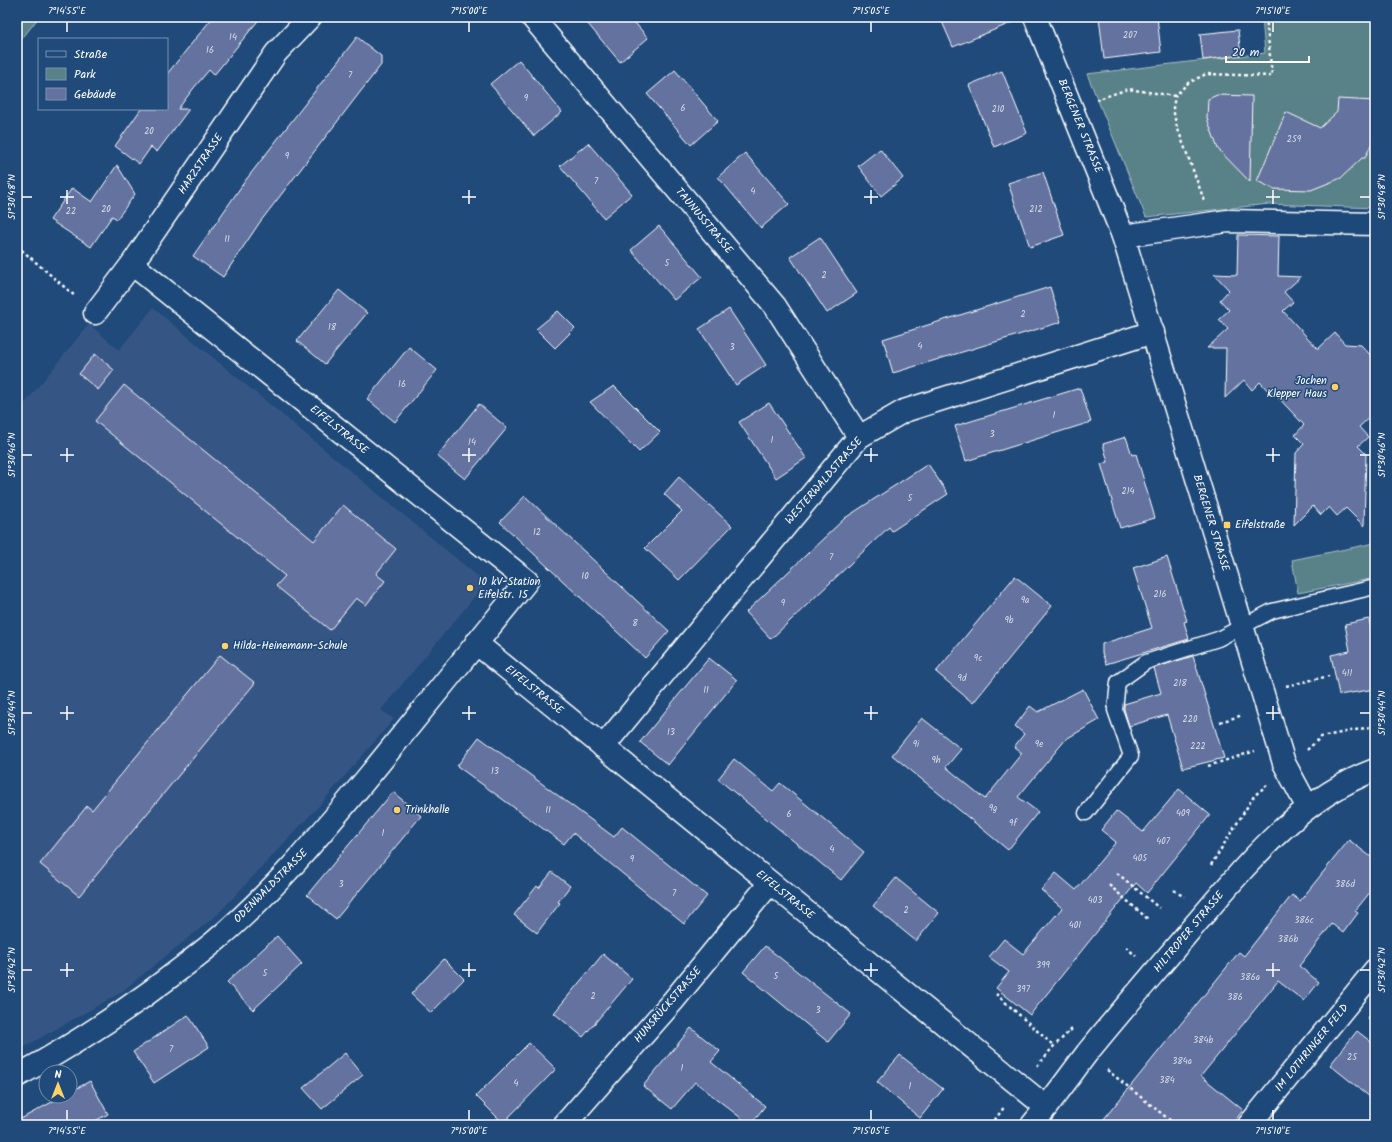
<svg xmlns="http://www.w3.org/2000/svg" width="1392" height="1142" font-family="Kalam,sans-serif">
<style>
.built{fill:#345685}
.green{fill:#598188;stroke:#acc0c4}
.building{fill:#64729f;stroke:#fff}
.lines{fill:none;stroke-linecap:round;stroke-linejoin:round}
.lane-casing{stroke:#fff;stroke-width:17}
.street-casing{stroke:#fff;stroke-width:25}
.secondary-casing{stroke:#fff;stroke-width:25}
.path{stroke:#fff;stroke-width:2.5;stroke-dasharray:3 3;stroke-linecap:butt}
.lane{stroke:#1f4a7a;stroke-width:14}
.street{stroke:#1f4a7a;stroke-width:22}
.secondary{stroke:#1f4a7a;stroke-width:22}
.ticks{fill:none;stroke:#fff;stroke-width:1.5}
.poi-dot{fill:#ffd166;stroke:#1f4a7a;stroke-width:1.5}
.labels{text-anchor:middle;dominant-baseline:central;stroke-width:3;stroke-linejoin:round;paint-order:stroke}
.number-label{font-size:9px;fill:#d8dce7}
.street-label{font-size:11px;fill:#fff;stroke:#1f4a7a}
.poi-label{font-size:11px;fill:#fff;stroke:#1f4a7a;text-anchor:start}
.neatline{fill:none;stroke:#fff;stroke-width:1.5}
.ticks-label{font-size:10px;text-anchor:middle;fill:#fff}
</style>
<rect width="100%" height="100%" fill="#1f4a7a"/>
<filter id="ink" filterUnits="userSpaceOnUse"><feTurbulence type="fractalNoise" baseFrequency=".025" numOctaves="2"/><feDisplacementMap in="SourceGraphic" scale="8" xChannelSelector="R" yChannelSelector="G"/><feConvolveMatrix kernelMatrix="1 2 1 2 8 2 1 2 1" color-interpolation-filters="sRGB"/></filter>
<g filter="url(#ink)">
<path class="built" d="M153,308L486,583L381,710L394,719L318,807L218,914L120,993L17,1051V413L89,324L119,350Z"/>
<path class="green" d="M17,17H39L17,45Z
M1262,17H1375V208L1269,204L1146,217L1087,74L1265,53Z
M1375,543V578L1298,593L1292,560Z"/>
<path class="building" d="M213,17H261L214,75L209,70L193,89L178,109H189L157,152L151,147L139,164L115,146L141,109H167V74Z
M582,17H630L648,38L620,62Z
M940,17H1023V18L953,47Z
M1099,17H1157L1161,52L1104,59Z
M1238,30L1241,55L1203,60L1200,34Z
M357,37L381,56V65L260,222L223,277L193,256L245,181Z
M519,60L562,112L534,136L490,84Z
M675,70L718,121L691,145L647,94Z
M1002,71L1027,133L994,147L969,85Z
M1217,95L1252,96L1250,182L1218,149L1207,118L1208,99Z
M1338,99L1375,101V136L1365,158H1362L1341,178L1311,190L1274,189L1257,181L1286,112L1320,128L1337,112Z
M588,143L632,194L604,218L560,166Z
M880,149L903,178L881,196L858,166Z
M745,153L789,204L761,228L718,177Z
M117,165L135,194L117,219L112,216L91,247L50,220L72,188L92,202Z
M1043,172L1064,235L1030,247L1008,183Z
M659,226L702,277L674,300L631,250Z
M1238,235L1279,236L1278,276L1301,277L1284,292L1293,302L1283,311L1318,349L1335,333L1345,344L1361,345L1375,360L1374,413L1359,427L1368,437L1358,446L1366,454L1364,526L1346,508L1337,516L1329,507L1321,515L1313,506L1294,525L1296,453L1304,444L1295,435L1304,425L1273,392L1271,394L1260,382L1252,390L1244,380L1225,398L1226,348H1207L1228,329L1219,319L1229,310L1220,300L1229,290L1214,274L1237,275Z
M820,237L857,293L827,313L790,257Z
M1050,287L1061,322L893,373L883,339Z
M339,290L367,313L325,364L297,341Z
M729,309L766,365L736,385L699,329Z
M558,311L575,328L555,348L536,329Z
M409,347L437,370L395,422L367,399Z
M95,354L114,370L98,390L79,374Z
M124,385L314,541L343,505L396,549L376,574L385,581L366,605L356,598L330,630L276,586L285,576L95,421Z
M614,386L660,432L639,452L590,402Z
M1080,388L1091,422L966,461L955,426Z
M769,403L806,458L776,478L739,422Z
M479,404L507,428L465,479L437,456Z
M1126,437L1132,455L1136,454L1155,518L1120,528L1101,464L1108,462L1103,444Z
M928,464L948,494L892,531L889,527L771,639L746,612L845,518Z
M679,477L732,526L679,580L645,548L682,511L664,494Z
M525,496L669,631L645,658L500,522Z
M1167,557L1187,621L1184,622L1189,639L1106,664L1102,653V644L1152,628L1133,568Z
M1015,576L1052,606L973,703L936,672Z
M1369,619L1375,649V689L1339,695L1331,655L1350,651L1345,624Z
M220,655L255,683L79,896L40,864L87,806L92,810Z
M1193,656L1224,758L1183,768L1167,715L1129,726L1124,709V704L1161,693L1154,668Z
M709,658L737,680L668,765L640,742Z
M1083,689L1099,720L1066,739L1018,797L1038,812L1008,850L892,755L922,718L961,749L946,767L985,799L1022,753L1014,747L1024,734L1015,726L1030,706L1038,712Z
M479,737L614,837L622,827L707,896L684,924L573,833L564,844L457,766Z
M734,759L773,791L780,783L864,852L841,880L718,779Z
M1179,789L1210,815L1147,893L1136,883L1030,1015L996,988L1009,972L989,957L1004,939L1023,954L1062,908L1041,890L1056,873L1076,890L1116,842L1101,830L1116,811L1143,832Z
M393,792L421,816L336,919L307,895Z
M1349,840L1375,860V886L1355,911L1358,913L1343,933L1332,924L1299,966L1319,982L1304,1001L1278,981L1201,1076L1243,1110L1232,1125H1099L1239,952L1244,956L1292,895L1300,901Z
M552,872L570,886L558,902L560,903L537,933L514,915L537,886L539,888Z
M896,878L939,913L916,941L873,906Z
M277,936L302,964L253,1010L227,982Z
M765,946L851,1014L828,1042L743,972Z
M603,954L632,979L583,1037L554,1013Z
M444,959L464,979L431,1013L411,994Z
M188,1015L209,1047L154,1083L133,1052Z
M691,1028L720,1051L711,1062L765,1106L750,1125L695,1082L672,1109L643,1086Z
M1357,1031L1375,1045V1101L1330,1065Z
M529,1043L556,1069L503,1123L476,1096Z
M345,1053L363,1075L322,1109L303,1088Z
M900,1055L943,1089L920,1118L877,1082Z
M90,1081L108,1114L88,1125H17V1121L63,1096H70V1092Z"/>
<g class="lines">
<defs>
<path id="lane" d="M1086,813L1131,756L1115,710L1118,682L1146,662L1218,639L1272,611L1375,587"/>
<path id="street" d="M532,17L775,306L859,437
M1123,236L1228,221L1375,224
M95,313L132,264L276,53L310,17
M476,643L1046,1107
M603,747L859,437L904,411L1153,332
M17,1076C87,1038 152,993 213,943C275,891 326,828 377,766C427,704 477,643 527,581L132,264
M564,1125L673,1001L770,883
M1249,1125L1375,970"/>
<path id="secondary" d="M1035,17L1123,236L1284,763L1307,806
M1032,1125C1051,1102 1069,1077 1087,1053C1121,1011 1157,970 1192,928C1245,867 1297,799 1375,770"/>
</defs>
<use href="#lane" class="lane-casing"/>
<use href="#street" class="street-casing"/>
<use href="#secondary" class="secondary-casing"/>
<path class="path" d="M17,26L24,17
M1096,100L1128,89L1175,96
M1204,200L1176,124L1173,108L1175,96L1188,83L1206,74L1272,76L1266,17
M17,246L76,297
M1286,686L1329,676
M1220,722L1243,715
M1307,750L1321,737L1375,726
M1208,766L1255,751
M1211,865L1254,796L1267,785
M1117,873L1159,908
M1109,885L1149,920
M1174,890L1184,897
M1126,947L1136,956
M996,994L1054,1046
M1368,1017L1375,1022
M1037,1066L1054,1046L1072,1029
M1107,1070L1176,1125
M991,1125L1005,1106"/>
<use href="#lane" class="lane"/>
<use href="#street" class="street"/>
<use href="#secondary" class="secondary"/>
</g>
</g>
<path class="ticks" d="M67,22V32M469,22V32M871,22V32M1273,22V32M67,190V204M469,190V204M871,190V204M1273,190V204M22,197H32M60,197H74M462,197H476M864,197H878M1266,197H1280M1360,197H1370M67,448V462M469,448V462M871,448V462M1273,448V462M22,455H32M60,455H74M462,455H476M864,455H878M1266,455H1280M1360,455H1370M67,706V720M469,706V720M871,706V720M1273,706V720M22,713H32M60,713H74M462,713H476M864,713H878M1266,713H1280M1360,713H1370M67,963V977M469,963V977M871,963V977M1273,963V977M22,970H32M60,970H74M462,970H476M864,970H878M1266,970H1280M1360,970H1370M67,1110V1120M469,1110V1120M871,1110V1120M1273,1110V1120"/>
<g class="poi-dot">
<circle cx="1335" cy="387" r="4"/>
<rect x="1223" y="521" width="8" height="8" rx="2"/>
<circle cx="470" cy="588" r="4"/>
<circle cx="225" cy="646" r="4"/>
<circle cx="397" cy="810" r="4"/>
</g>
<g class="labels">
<g class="number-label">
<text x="1130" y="35">207</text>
<text x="233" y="37">14</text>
<text x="210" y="50">16</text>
<text x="350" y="75">7</text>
<text x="526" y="98">9</text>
<text x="683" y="108">6</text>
<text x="998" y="109">210</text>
<text x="149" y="131">20</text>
<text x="1294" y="139">259</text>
<text x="287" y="156">9</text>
<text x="596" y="181">7</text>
<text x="753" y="191">4</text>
<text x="106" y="209">20</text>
<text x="1036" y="209">212</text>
<text x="71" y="211">22</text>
<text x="227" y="239">11</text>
<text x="667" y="263">5</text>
<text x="824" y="275">2</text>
<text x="1023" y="314">2</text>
<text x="332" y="327">18</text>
<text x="920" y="346">4</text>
<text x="732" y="347">3</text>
<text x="402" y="384">16</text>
<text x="1054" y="415">1</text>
<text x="992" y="434">3</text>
<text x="772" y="440">1</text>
<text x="472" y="442">14</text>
<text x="1128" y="491">214</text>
<text x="910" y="498">5</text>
<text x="537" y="532">12</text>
<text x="831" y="557">7</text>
<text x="585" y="576">10</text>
<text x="1160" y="594">216</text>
<text x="1025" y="600">9a</text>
<text x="783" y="603">9</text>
<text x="1009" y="620">9b</text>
<text x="635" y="623">8</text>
<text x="978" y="658">9c</text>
<text x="1347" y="673">411</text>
<text x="962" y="678">9d</text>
<text x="1180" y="683">218</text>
<text x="706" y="690">11</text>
<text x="1190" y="719">220</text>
<text x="671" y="732">13</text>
<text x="916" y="744">9i</text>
<text x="1039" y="744">9e</text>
<text x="1198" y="746">222</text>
<text x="936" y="760">9h</text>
<text x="495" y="771">13</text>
<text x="993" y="808">9g</text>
<text x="548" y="810">11</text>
<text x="1183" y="813">409</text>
<text x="789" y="814">6</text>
<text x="1013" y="823">9f</text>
<text x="383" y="833">1</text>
<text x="1163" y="841">407</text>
<text x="832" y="849">4</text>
<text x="1140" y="858">405</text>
<text x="632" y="859">9</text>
<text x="341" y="884">3</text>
<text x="1345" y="884">386d</text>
<text x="674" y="893">7</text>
<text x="1095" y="900">403</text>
<text x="906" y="910">2</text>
<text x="1304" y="920">386c</text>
<text x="1075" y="925">401</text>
<text x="1288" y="939">386b</text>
<text x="1043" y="965">399</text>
<text x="265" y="973">5</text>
<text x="776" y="976">5</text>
<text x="1250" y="977">386a</text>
<text x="1023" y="989">397</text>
<text x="593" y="996">2</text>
<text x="1235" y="997">386</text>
<text x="818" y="1010">3</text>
<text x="1203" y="1040">384b</text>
<text x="171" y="1049">7</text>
<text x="1352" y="1057">25</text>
<text x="1182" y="1061">384a</text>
<text x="682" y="1068">1</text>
<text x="1167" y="1080">384</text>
<text x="516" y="1083">4</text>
<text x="910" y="1086">1</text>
</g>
<g class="street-label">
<text transform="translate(1080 126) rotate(68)">BERGENER STRASSE</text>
<text transform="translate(201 164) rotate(-56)">HARZSTRASSE</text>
<text transform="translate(704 221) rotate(50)">TAUNUSSTRASSE</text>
<text transform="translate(339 430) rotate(39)">EIFELSTRASSE</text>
<text transform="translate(824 481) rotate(-49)">WESTERWALDSTRASSE</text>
<text transform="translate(1211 523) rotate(73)">BERGENER STRASSE</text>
<text transform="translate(534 690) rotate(39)">EIFELSTRASSE</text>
<text transform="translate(271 886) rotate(-45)">ODENWALDSTRASSE</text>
<text transform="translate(785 895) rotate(39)">EIFELSTRASSE</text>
<text transform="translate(1189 932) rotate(-50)">HILTROPER STRASSE</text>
<text transform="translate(668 1005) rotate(-49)">HUNSRÜCKSTRASSE</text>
<text transform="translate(1312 1048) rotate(-51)">IM LOTHRINGER FELD</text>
</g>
<g class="poi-label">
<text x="1327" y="381" text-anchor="end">Jochen<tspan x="1327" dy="13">Klepper Haus</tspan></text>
<text x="1235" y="525">Eifelstraße</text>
<text x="478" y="582">10 kV-Station<tspan x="478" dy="13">Eifelstr. 15</tspan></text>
<text x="233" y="646">Hilda-Heinemann-Schule</text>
<text x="405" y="810">Trinkhalle</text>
</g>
</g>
<rect width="1392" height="1142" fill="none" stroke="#1f4a7a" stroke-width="44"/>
<rect x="38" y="38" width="130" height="72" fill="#1f4a7a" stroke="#7992af"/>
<rect x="46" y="51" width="20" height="6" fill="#1f4a7a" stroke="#7992af"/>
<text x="74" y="58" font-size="12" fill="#ffffff">Straße</text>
<rect x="46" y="68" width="20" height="12" fill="#598188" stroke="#7992af"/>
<text x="74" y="78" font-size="12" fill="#ffffff">Park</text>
<rect x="46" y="88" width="20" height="12" fill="#64729f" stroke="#7992af"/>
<text x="74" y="98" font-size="12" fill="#ffffff">Gebäude</text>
<g transform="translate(58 1084)"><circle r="19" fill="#1f4a7a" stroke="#7992af"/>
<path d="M0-3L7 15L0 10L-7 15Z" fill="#ffd166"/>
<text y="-6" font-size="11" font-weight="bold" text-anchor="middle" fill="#ffffff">N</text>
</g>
<path d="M1226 56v6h83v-6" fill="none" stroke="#ffffff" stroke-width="2"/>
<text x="1232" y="56" font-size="12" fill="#ffffff" stroke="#1f4a7a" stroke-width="3" paint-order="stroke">20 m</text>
<rect x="22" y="22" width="1348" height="1098" class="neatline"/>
<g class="ticks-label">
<text x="67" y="14">7°14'55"E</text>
<text x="469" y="14">7°15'00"E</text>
<text x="871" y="14">7°15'05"E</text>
<text x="1273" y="14">7°15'10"E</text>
<text transform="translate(11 197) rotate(-90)" y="4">51°30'48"N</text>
<text transform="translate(1381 197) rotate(-90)" y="4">51°30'48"N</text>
<text transform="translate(11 455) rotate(-90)" y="4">51°30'46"N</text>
<text transform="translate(1381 455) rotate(-90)" y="4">51°30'46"N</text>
<text transform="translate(11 713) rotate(-90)" y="4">51°30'44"N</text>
<text transform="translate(1381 713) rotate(-90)" y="4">51°30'44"N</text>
<text transform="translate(11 970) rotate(-90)" y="4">51°30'42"N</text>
<text transform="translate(1381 970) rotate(-90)" y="4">51°30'42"N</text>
<text x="67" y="1134">7°14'55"E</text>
<text x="469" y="1134">7°15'00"E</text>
<text x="871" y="1134">7°15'05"E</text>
<text x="1273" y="1134">7°15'10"E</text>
</g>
</svg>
